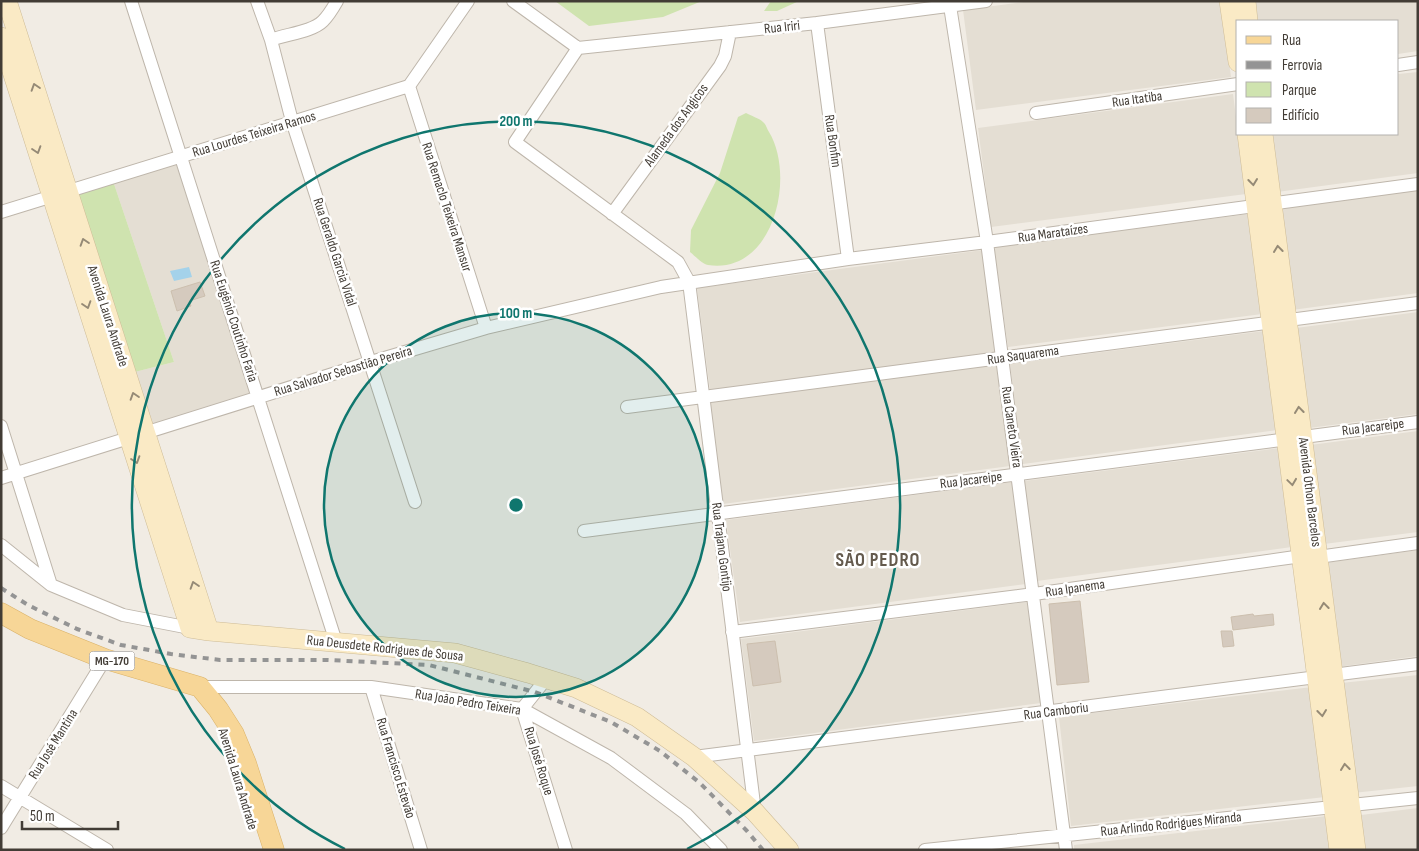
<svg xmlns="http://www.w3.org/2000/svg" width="1419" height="851" font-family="'Sofia Sans Condensed',sans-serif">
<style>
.residential{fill:#e4ded3}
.green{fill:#cfe3af}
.water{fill:#a4d2ea}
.building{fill:#d5cabe;stroke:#ccbfae}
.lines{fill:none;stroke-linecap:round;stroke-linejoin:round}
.street-casing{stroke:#beb6ab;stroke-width:14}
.secondary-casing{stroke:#cebc97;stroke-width:20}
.primary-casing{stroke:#dab269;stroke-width:21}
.street{stroke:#fff;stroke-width:12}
.secondary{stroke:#faeac5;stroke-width:19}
.primary{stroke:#f7d697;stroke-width:20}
.rail{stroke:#949494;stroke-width:4;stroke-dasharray:6 6;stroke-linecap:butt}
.oneway{stroke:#958a76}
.ring{fill:none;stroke:#0f766e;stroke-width:2.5}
.labels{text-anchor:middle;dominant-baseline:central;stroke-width:5;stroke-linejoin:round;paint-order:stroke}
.shield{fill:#fff;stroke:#7b7672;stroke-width:1}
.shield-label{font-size:12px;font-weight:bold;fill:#423c35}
.street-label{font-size:14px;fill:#423c35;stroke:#fff}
.district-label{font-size:19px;font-weight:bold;letter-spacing:1px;fill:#645a4d;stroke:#fff}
.centre{fill:#0f766e;stroke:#fff;stroke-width:2.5}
.ring-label{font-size:15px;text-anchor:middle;font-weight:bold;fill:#0f766e;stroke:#fff;stroke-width:5;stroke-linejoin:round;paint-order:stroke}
</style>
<rect width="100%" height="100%" fill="#f1ece4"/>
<path class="residential" d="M1031,1H1221L1231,77L976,110L963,10Z
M1253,1H1418V51L1398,54V21H1255Z
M1418,72V173L1277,192L1269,134H1398V74Z
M1233,94L1246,194L991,227L978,128Z
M181,157L258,397L146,433L127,374L174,362L112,178Z
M1418,189V293L1292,310L1278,207Z
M1249,214L1262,314L1008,347L994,247Z
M983,250L996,352L710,390L697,288Z
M1418,312V414L1309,428L1296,328Z
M1264,331L1278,430L1023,464L1010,364Z
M996,364L1010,466L723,504L710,402Z
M1418,431V532L1324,544L1310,445Z
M1279,448L1292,547L1037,581L1024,481Z
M1013,482L1026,584L740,622L726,520Z
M1418,550V656L1337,667L1325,563Z
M1027,602L1041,703L754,741L741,639Z
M1418,675V786L1353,793L1341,683Z
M1312,687L1325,797L1071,826L1059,717Z
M1418,808V850H1364L1361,815Z
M1327,816L1331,850H1074V845Z"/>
<path class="green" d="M555,1H702L663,17L589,26Z
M771,1H799L777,11H764Z
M746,113C751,116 759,118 763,122C766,124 767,129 769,132C796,176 774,275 708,265C702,264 695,256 690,252L691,230L720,173L738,117Z
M112,178L174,362L127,374L68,192Z"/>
<path class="water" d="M189,267L192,277L174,281L170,271Z"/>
<path class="building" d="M200,282L205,296L189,301L191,306L177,311L171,291Z
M1080,601L1089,682L1057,685L1049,604Z
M1253,614L1254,616L1273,614L1274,625L1233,630L1231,617Z
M1221,631H1232L1234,646L1223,647Z
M775,641L781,682L753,686L747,644Z"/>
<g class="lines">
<defs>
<path id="street" d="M131,1L336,642
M257,1L271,40L292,121L415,502
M513,1L578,48
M950,6L987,242L1066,850
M817,23L848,259
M271,40C286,34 312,32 323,21C329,15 333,8 337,1
M578,48L515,142L678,262L689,282L755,812
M578,48L817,23L986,1
M1398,65L1418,62
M409,86L486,328
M1036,113L1238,84
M1,212L409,86L468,1
M612,214L720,66L725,56L730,32
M627,407L1418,303
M1,426L51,585
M1,478L371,362L486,328L661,287L848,259L987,242L1418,184
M584,531L1418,422
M1,545L51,585L123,615L190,628
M732,632L1034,594L1302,556L1318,557L1418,543
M546,679L522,709L566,850
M200,687H371L522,709L611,758L686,814L721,850
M371,687L421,850
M694,757L1418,664
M1,786L107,850
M1,828L105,659
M925,850L1418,798"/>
<path id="secondary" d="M7,1L209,631
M1229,1L1238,62
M1246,1L1248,21
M1,37L190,628L209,631L455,653L528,673L576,688L637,717L694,757L755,812L789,850
M1247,134L1339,850
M1263,134L1356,850"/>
<path id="primary" d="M1,613L30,629L105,659L200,687L218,709L234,734L246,763L274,850"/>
</defs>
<use href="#street" class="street-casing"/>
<use href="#secondary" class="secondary-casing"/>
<use href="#primary" class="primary-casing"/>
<use href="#street" class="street"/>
<use href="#secondary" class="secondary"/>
<use href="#primary" class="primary"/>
<path class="rail" d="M1,588L28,605L77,629L121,645L171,654L220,660H328L429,665L535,692L611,722L660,751L700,783L747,831L763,850"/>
</g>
<defs><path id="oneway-chevron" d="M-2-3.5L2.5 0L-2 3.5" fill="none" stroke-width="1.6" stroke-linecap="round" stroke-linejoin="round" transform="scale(1.25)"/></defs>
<g class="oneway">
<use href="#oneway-chevron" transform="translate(35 87) rotate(-108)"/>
<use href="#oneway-chevron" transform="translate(37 150) rotate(72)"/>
<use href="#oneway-chevron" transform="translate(1253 182) rotate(83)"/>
<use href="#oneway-chevron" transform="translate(84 242) rotate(-108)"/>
<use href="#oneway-chevron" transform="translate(1278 249) rotate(-97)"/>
<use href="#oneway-chevron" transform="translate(87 305) rotate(72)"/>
<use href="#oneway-chevron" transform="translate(134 396) rotate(-108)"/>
<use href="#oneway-chevron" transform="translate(1299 410) rotate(-97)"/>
<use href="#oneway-chevron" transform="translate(136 460) rotate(72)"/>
<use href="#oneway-chevron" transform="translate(1292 482) rotate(82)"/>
<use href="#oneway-chevron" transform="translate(194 585) rotate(-108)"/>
<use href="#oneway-chevron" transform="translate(1324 606) rotate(-97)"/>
<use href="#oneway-chevron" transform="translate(1322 713) rotate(83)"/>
<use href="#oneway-chevron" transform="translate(1345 767) rotate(-97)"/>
</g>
<circle cx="516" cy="505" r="192" fill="#0f766e" fill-opacity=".12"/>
<g class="ring">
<circle cx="516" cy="505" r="192"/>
<path d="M345 849A384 384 0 1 1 687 849"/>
</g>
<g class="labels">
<rect class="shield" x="89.5" y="651.5" width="45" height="19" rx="4"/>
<g class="shield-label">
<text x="112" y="661">MG-170</text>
</g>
<g class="street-label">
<text transform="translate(782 27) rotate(-6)">Rua Iriri</text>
<text transform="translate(1137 99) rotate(-8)">Rua Itatiba</text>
<text transform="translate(676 125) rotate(-54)">Alameda dos Angicos</text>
<text transform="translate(254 134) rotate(-17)">Rua Lourdes Teixeira Ramos</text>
<text transform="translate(833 141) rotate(82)">Rua Bonfim</text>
<text transform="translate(447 207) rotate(72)">Rua Remaclo Teixeira Mansur</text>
<text transform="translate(1053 233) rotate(-8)">Rua Marataízes</text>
<text transform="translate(335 252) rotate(72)">Rua Geraldo Garcia Vidal</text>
<text transform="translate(108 316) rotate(72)">Avenida Laura Andrade</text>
<text transform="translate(234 321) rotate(72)">Rua Eugênio Coutinho Faria</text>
<text transform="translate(1023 355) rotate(-8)">Rua Saquarema</text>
<text transform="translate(343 371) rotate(-17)">Rua Salvador Sebastião Pereira</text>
<text transform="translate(1012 427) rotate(82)">Rua Caneto Vieira</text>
<text transform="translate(1373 427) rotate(-7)">Rua Jacareipe</text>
<text transform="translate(971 480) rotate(-7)">Rua Jacareipe</text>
<text transform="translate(1310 492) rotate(83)">Avenida Othon Barcelos</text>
<text transform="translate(722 547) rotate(83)">Rua Trajano Gontijo</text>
<text transform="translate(1075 588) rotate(-8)">Rua Ipanema</text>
<text transform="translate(385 648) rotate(6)">Rua Deusdete Rodrigues de Sousa</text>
<text transform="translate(468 702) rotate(9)">Rua João Pedro Teixeira</text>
<text transform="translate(1056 711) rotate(-7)">Rua Camboriu</text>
<text transform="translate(53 744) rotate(-58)">Rua José Mantina</text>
<text transform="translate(539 761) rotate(73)">Rua José Roque</text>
<text transform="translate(396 768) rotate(73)">Rua Francisco Estevão</text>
<text transform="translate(238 779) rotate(73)">Avenida Laura Andrade</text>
<text transform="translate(1171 824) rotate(-6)">Rua Arlindo Rodrigues Miranda</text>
</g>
<g class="district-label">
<text x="878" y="560">SÃO PEDRO</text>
</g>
</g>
<circle cx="516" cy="505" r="8" class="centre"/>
<g class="ring-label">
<text x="516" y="126">200 m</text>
<text x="516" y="318">100 m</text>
</g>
<rect width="1419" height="851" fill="none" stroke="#423c35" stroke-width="5"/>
<rect x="1236" y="20" width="162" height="115" fill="#ffffff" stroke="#b3b1ae"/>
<rect x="1246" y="36" width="25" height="8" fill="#f7d697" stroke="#b3b1ae"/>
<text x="1282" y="45" font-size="15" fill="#423c35">Rua</text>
<rect x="1246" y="61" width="25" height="8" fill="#949494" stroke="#b3b1ae"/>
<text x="1282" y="70" font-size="15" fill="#423c35">Ferrovia</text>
<rect x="1246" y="82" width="25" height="15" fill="#cfe3af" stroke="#b3b1ae"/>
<text x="1282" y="95" font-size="15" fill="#423c35">Parque</text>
<rect x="1246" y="108" width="25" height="15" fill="#d5cabe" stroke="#b3b1ae"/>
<text x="1282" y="120" font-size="15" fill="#423c35">Edifício</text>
<path d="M22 821v8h96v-8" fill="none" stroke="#423c35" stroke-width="2.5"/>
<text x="30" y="821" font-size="15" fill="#423c35" stroke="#ffffff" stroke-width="4" paint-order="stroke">50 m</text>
</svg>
